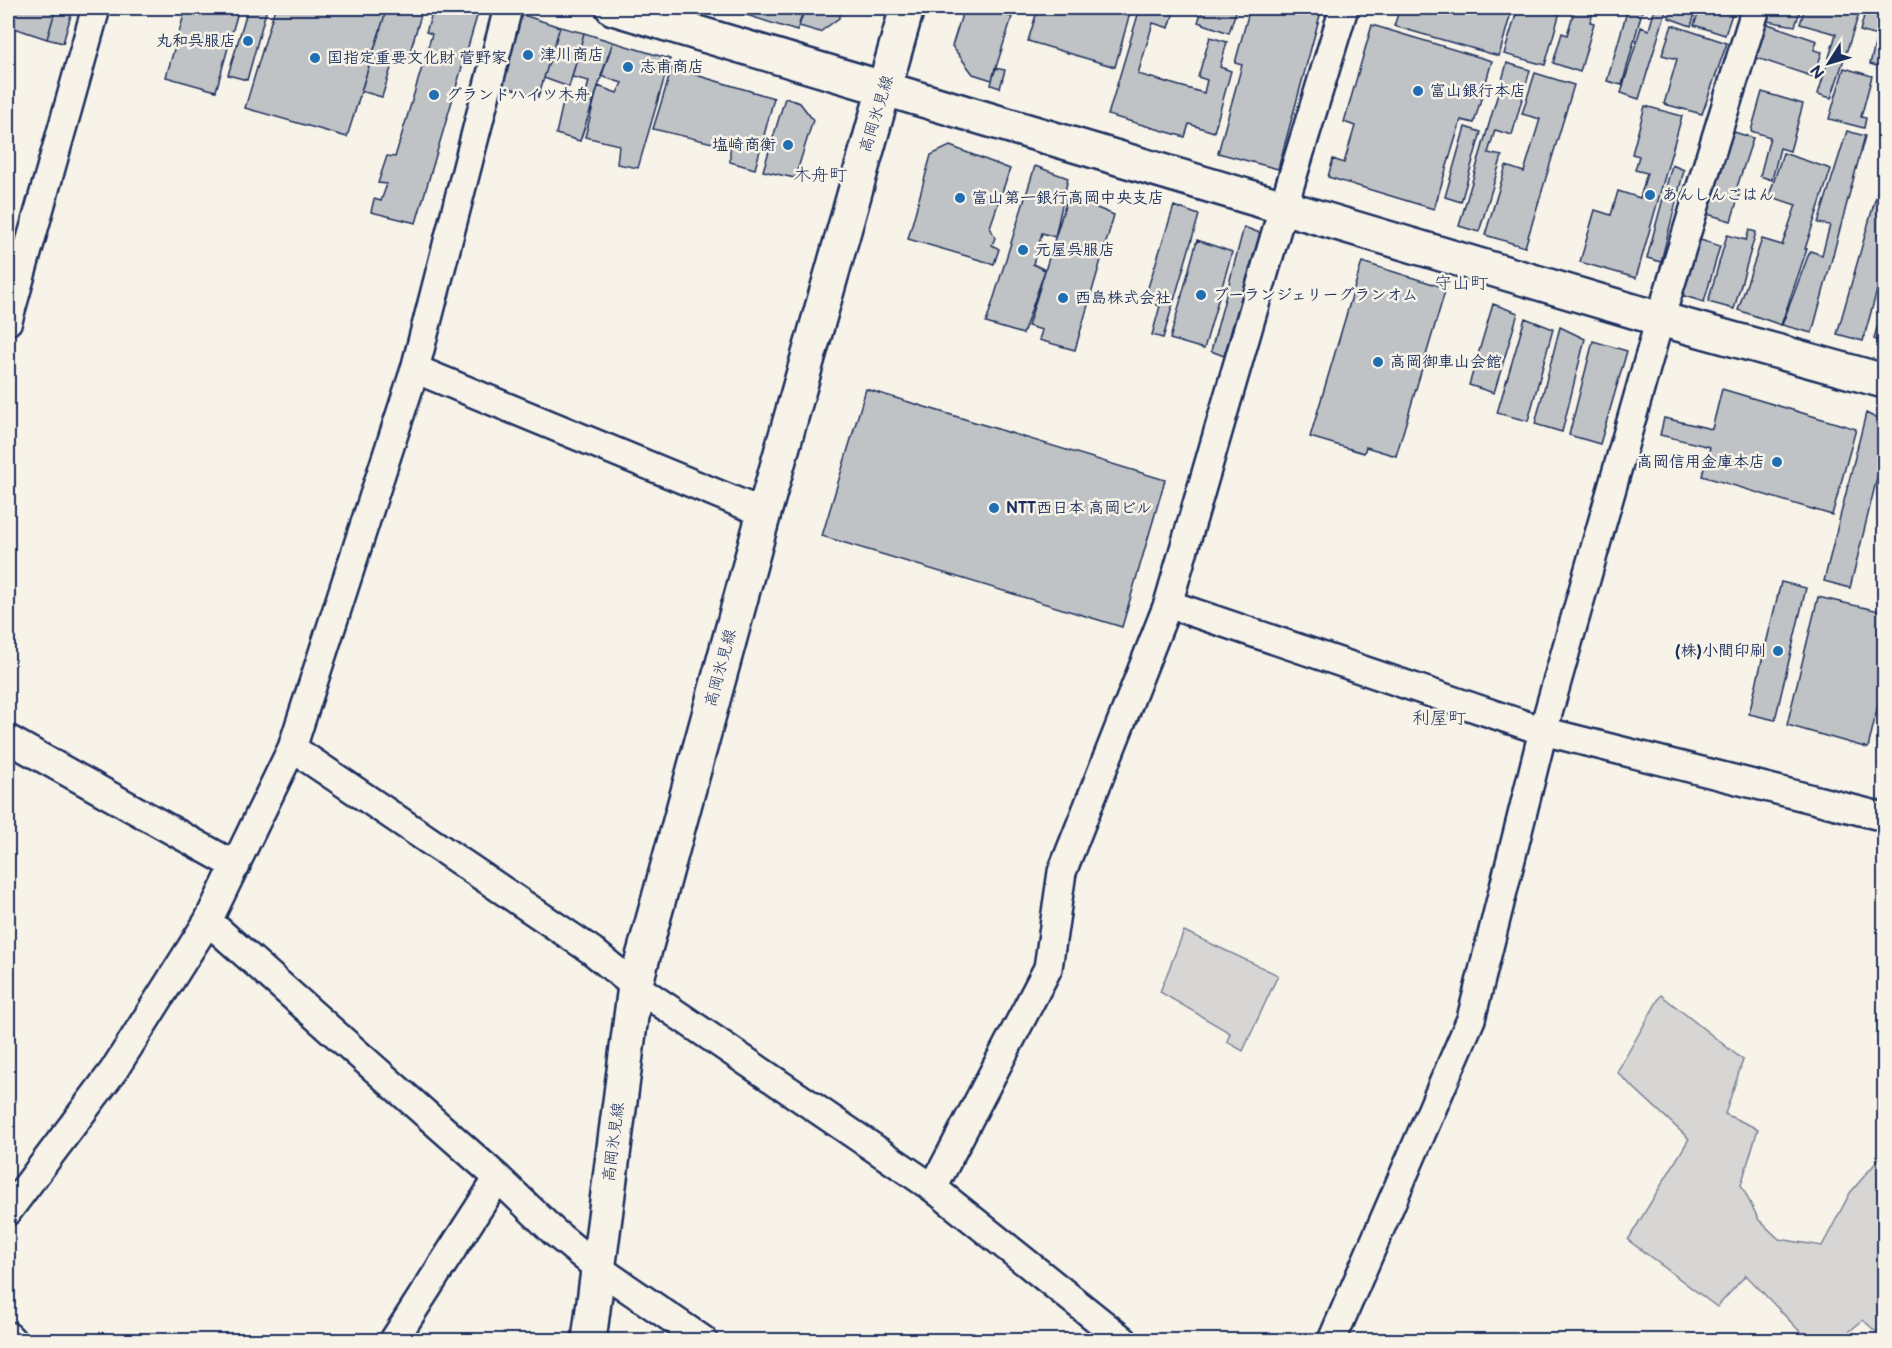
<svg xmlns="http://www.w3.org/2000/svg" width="1892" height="1348" font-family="'Balsamiq Sans','Klee One',sans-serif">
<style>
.green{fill:#d7d6d4;stroke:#798299;stroke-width:1.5}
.building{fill:#c0c3c5;stroke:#1b2f5e;stroke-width:1.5}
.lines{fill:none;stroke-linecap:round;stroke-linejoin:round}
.minor-casing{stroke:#1b2f5e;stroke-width:32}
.tertiary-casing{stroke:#1b2f5e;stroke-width:38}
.primary-casing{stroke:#1b2f5e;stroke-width:38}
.minor{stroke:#f7f3e8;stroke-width:27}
.tertiary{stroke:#f7f3e8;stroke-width:33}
.primary{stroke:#f7f3e8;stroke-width:33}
.poi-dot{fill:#1f6fb2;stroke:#f7f3e8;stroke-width:2}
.labels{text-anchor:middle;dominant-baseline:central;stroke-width:5;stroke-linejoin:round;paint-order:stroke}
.poi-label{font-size:16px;font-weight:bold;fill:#1b2f5e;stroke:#f7f3e8;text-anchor:start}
.street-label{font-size:16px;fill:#1b2f5e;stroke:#f7f3e8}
.neighbourhood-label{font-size:18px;fill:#1b2f5e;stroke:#f7f3e8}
</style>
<rect width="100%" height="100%" fill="#f7f3e8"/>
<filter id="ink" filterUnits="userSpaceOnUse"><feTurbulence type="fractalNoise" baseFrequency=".0167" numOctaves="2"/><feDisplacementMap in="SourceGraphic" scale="12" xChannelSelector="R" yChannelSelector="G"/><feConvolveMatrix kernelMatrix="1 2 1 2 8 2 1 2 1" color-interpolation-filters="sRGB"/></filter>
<g filter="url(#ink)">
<path class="green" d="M1184,931L1278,975L1243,1051L1227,1042L1230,1033L1160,992Z
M1661,995L1743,1060L1725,1114L1758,1129L1741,1185L1759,1220L1779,1239L1822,1246L1850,1193L1884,1153V1339L1863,1320L1839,1340H1808L1746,1275L1717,1307L1628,1240L1689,1139L1617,1072Z"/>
<path class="building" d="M12,8H56L47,39L8,26Z
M56,8H73L63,43L47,39Z
M186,8H239L216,91L166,77Z
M248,8H267L247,80L228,75Z
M275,8H387L347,137L245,108Z
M387,8H423L408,59L395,55L382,97L361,91Z
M434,8H469L468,12L478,13L416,223L371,212L374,199L381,201L387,184L378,183L387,156L395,157L432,34L426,32Z
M719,8H738L737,12Z
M738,8H804L797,31L737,12Z
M805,8H842L839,18L820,32L799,26Z
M964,8H1001L1000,13L1012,17L992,80L973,74L952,46Z
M1038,8H1123V11L1130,13L1115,67L1028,41Z
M1140,8H1175L1169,28L1153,23L1138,74L1204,93L1207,80L1198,77L1210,37L1227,42L1220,67L1231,71L1214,132L1189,124L1185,137L1108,115Z
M1203,8H1237L1229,33L1198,22Z
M1250,8H1322L1278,169L1218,153L1242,65L1235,63Z
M1400,8H1508L1512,9L1499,56L1394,26Z
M1518,8H1548V9L1560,12L1545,65L1504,54Z
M1575,8H1595L1590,22L1594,23L1580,72L1553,63L1562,33L1567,35Z
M1628,8H1643L1622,85L1607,81Z
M1655,8H1667L1639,99L1621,93L1641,27L1649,30Z
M1672,8H1697L1691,26L1669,18Z
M1700,8H1734L1725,35L1694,25Z
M1771,8H1801L1795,26L1767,21Z
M1805,8H1861L1831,98L1818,94L1836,34L1800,24Z
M1866,8H1884V68L1870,64L1877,36L1860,31Z
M517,13L560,27L538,97L495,83Z
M1765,23L1817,41L1814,50L1822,52L1814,77L1754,57Z
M1372,25L1492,61L1474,123L1461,120L1434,209L1328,177L1333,159L1344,163L1355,126L1344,122Z
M1672,25L1727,43L1702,114L1664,104L1677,59L1662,55Z
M560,27L584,33L569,87L544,78Z
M584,33L613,42L580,141L556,134L564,98L584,101L589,81L572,77Z
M613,42L670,59L638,168L617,164L619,145L585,137L598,86L617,93L622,83L601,76Z
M1507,63L1530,70L1512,135L1495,130L1488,153L1502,156L1479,232L1459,226Z
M672,68L774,98L755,169L730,162V147L653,129Z
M995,68L1005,70L1000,88L991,85Z
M1844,68L1872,76L1861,117L1866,118L1864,128L1829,119Z
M1535,73L1574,85L1525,247L1485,235L1506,166L1524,172L1540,119L1522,114Z
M1762,92L1803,104L1790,151L1780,148L1772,180L1760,176L1770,137L1751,131Z
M785,98L800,103L813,120L795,178L763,171Z
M1645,106L1682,116L1636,278L1580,262L1595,210L1611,215L1618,191L1640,198L1647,173L1635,170L1639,156L1632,154Z
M1465,127L1481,132L1461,202L1445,197Z
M1731,131L1753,138L1736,190L1740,192L1731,221L1707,214Z
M1847,131L1865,136L1812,333L1782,325L1810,251L1822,255L1830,225L1818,223Z
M950,146L1010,169L990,227L995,238L992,245L999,249L994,264L908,239L931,155Z
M1783,153L1831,169L1805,249H1807L1781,325L1738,310L1762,239L1782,245L1796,205L1769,196Z
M1672,165L1684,170L1661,262L1647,258Z
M1035,166L1068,178L1055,237L1042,233L1033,264L1045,270L1023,334L986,323Z
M1881,179L1884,180V265L1863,341L1837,334Z
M1068,196L1114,215L1075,350L1039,340L1042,330L1028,326Z
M1174,206L1199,215L1163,338L1152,335L1160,306L1144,300Z
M1244,227L1260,233L1224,356L1211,351Z
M1749,230L1756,232L1734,309L1708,302L1727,235L1746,240Z
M1697,239L1720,246L1704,302L1681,295Z
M1197,240L1232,252L1204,349L1170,339Z
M1362,262L1446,288L1396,456L1366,447L1364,453L1310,437Z
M1884,300V343L1874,339Z
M1493,304L1518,313L1494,393L1469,385Z
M1525,318L1553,329L1528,421L1497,413Z
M1560,327L1585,339L1562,432L1535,424Z
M1593,341L1627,351L1600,444L1569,435Z
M866,389L1165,480L1122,627L822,536Z
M1722,389L1856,429L1832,515L1702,476L1710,447L1660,435L1664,418L1712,429Z
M1866,413L1884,422V449L1850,588L1824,581Z
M1781,582L1806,588L1775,720L1749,714Z
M1818,597L1884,612V679L1868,748L1787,725Z"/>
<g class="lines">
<defs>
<path id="minor" d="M8,321L96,8
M415,369L764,513
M1168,604L1543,731L1884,817
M8,739L236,866
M292,748L591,950L635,986L681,1017L933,1188L1123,1340
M208,921L498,1178L554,1232L598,1268L703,1340
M933,1188L1048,968L1062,872L1168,604L1283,208L1344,8
M8,1211L114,1070L208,921L292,748L415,369L508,8
M8,1336L12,1340
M394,1340L498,1178
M1332,1340L1471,1019L1543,731L1660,319L1756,8"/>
<path id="tertiary" d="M613,8L1660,319L1884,381"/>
<path id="primary" d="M589,1340L635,986L764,513L907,8"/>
</defs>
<use href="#minor" class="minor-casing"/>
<use href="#tertiary" class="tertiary-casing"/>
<use href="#primary" class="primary-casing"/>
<use href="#minor" class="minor"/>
<use href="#tertiary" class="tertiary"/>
<use href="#primary" class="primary"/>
</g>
</g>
<g class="poi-dot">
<circle cx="248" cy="41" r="6"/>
<circle cx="528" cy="55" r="6"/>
<circle cx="315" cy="58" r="6"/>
<circle cx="628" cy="67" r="6"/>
<circle cx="1418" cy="91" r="6"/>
<circle cx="434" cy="95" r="6"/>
<circle cx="788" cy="145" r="6"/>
<circle cx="1650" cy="195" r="6"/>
<circle cx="960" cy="198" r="6"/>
<circle cx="1023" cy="250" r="6"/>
<circle cx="1201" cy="295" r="6"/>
<circle cx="1063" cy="298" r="6"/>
<circle cx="1378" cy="362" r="6"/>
<circle cx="1777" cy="462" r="6"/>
<circle cx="994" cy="508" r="6"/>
<circle cx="1778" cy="651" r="6"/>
</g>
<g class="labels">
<g class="poi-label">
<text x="236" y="41" text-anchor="end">丸和呉服店</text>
<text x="540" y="55">津川商店</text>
<text x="327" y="58">国指定重要文化財 菅野家</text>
<text x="640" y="67">志甫商店</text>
<text x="1430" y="91">富山銀行本店</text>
<text x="446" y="95">グランドハイツ木舟</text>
<text x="776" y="145" text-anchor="end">塩崎商衡</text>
<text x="1662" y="195">あんしんごはん</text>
<text x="972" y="198">富山第一銀行高岡中央支店</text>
<text x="1035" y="250">元屋呉服店</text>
<text x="1213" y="295">ブーランジェリーグランオム</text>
<text x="1075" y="298">西島株式会社</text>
<text x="1390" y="362">高岡御車山会館</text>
<text x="1765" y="462" text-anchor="end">高岡信用金庫本店</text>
<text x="1006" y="508">NTT西日本 高岡ビル</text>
<text x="1766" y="651" text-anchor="end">(株)小間印刷</text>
</g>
<g class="street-label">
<text transform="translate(877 114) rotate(-73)">高岡氷見線</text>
<text transform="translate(721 668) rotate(-75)">高岡氷見線</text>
<text transform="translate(614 1142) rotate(-83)">高岡氷見線</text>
</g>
<g class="neighbourhood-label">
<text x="820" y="175">木舟町</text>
<text x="1461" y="283">守山町</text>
<text x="1439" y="718">利屋町</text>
</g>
</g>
<rect width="1892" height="1348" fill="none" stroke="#f7f3e8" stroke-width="30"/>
<rect x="15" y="15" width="1862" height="1318" fill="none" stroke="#1b2f5e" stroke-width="2" filter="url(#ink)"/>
<g transform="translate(1829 63) rotate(233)" stroke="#f7f3e8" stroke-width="4.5" paint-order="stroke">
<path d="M0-4.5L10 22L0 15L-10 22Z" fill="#1b2f5e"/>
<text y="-9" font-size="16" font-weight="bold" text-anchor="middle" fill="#1b2f5e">N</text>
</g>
</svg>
